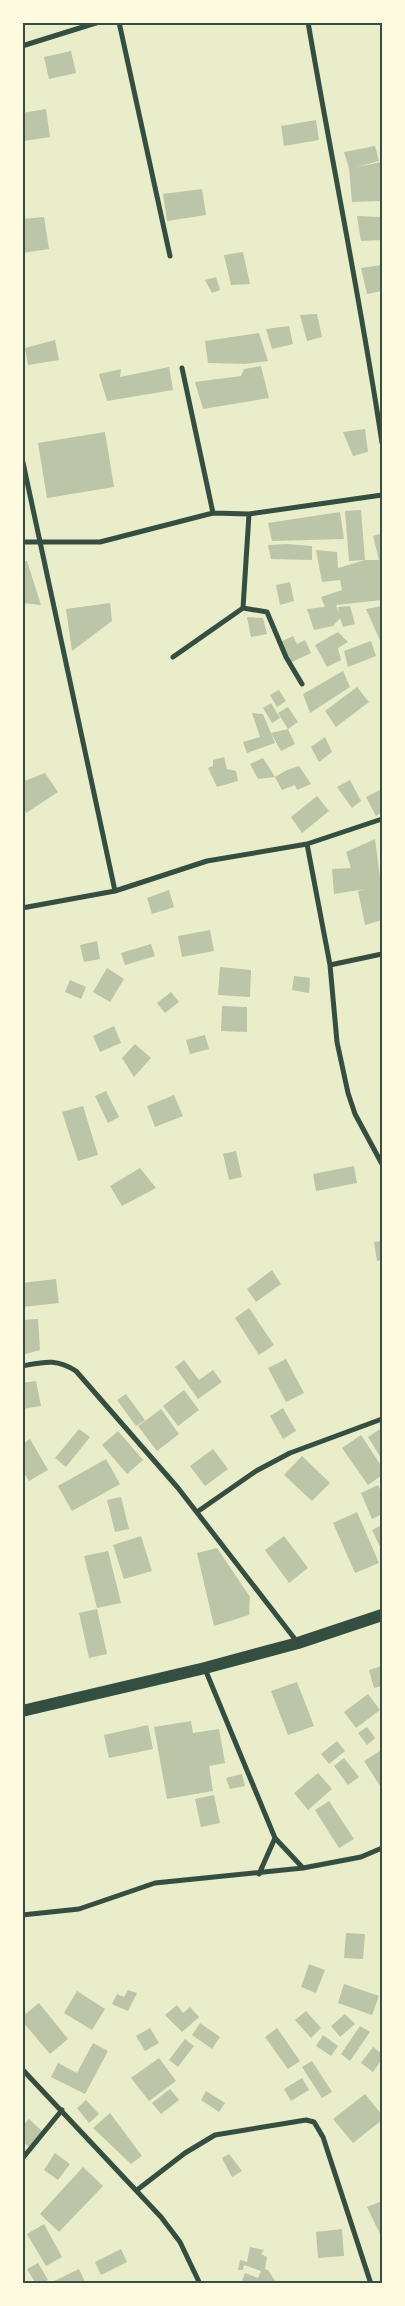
<svg xmlns="http://www.w3.org/2000/svg" width="405" height="2306" font-family="Manrope,sans-serif">
<style>
.building{fill:#bcc5a7}
.lines{fill:none;stroke-linecap:round;stroke-linejoin:round}
.minor{stroke:#344e41;stroke-width:5}
.primary{stroke:#344e41;stroke-width:12}
.neatline{fill:none;stroke:#344e41;stroke-width:2}
</style>
<rect width="100%" height="100%" fill="#e9edc9"/>
<path class="building" d="M71,51L76,73L49,79L44,57Z
M46,109L50,137L23,141L22,113Z
M316,120L319,140L284,146L281,126Z
M375,146L379,161L356,167L382,162V201L352,202L349,168L344,152Z
M202,189L206,215L167,221L163,194Z
M357,216L382,217V240L361,241Z
M44,217L49,249L22,253V219Z
M243,252L250,284L231,285L224,255Z
M382,265V291L367,294L361,268Z
M216,277L220,290L212,293L205,280Z
M317,314L322,337L307,341L300,315Z
M289,326L293,344L272,349L266,329Z
M259,333L268,361L245,364L208,363L205,341Z
M55,340L59,360L28,365L25,348Z
M261,366L269,398L203,409L195,382L241,376L244,369Z
M169,367L173,390L107,401L99,374L121,369L120,377Z
M365,429L368,452L353,456L343,432Z
M105,432L114,487L47,498L38,443Z
M361,510L365,560L349,561L345,511Z
M340,512L344,539L272,541L268,523Z
M382,533V600L336,605L339,614L338,607L350,606L355,624L343,627L340,618L333,626L314,630L307,609L325,607L321,597L342,590L340,580L322,582L316,550L337,552L338,568L365,560H379L373,536Z
M286,544L312,546V560L271,559L268,545Z
M22,561H27L41,605L22,603Z
M290,582L294,601L280,605L276,585Z
M110,603L112,621L72,651L66,609Z
M382,606V645L366,609Z
M247,617L263,618L267,634L251,637Z
M338,632L348,642L338,648L341,660L327,667L315,645Z
M293,636L297,644L305,640L311,653L290,663L280,642Z
M371,641L376,656L348,667L344,651Z
M343,671L350,687L310,713L303,694Z
M357,687L369,702L336,727L325,711Z
M279,690L286,701L277,707L270,695Z
M271,703L280,718L272,723L263,708Z
M288,707L298,722L288,729L295,744L281,751L271,733L288,729L278,713Z
M252,713L263,714L275,743L247,753L243,742L260,737Z
M325,737L332,752L319,762L311,747Z
M224,757L227,769L236,771L238,781L217,787L208,768L213,766V760Z
M263,758L275,777L258,779L250,764Z
M299,766L311,784L297,790L295,785L282,790L275,777L287,770Z
M45,773L58,792L26,813L22,803V782Z
M350,780L361,801L352,808L337,787Z
M382,789V812L376,816L366,797Z
M317,796L329,811L302,833L291,817Z
M375,839L381,885H382V920L365,925L358,891L365,889L334,894L332,869L351,868L346,852Z
M169,890L174,907L152,914L147,898Z
M210,930L214,951L182,957L178,936Z
M97,941L100,959L84,962L80,945Z
M151,944L155,956L125,965L121,953Z
M220,967L251,970L250,997L218,995Z
M107,968L124,979L110,1002L93,992Z
M294,976L310,978L309,993L292,990Z
M70,980L86,987L81,999L65,992Z
M171,992L179,1002L165,1013L157,1003Z
M222,1006L247,1007V1032L221,1031Z
M114,1026L121,1043L100,1052L93,1036Z
M205,1035L209,1049L190,1054L186,1040Z
M135,1044L151,1058L134,1077L122,1058Z
M106,1091L119,1117L108,1123L95,1096Z
M174,1095L183,1116L155,1127L147,1106Z
M83,1106L98,1155L78,1161L62,1112Z
M236,1151L242,1177L229,1180L223,1154Z
M354,1166L357,1183L316,1191L313,1174Z
M140,1168L156,1188L122,1206L110,1186Z
M382,1241V1260L377,1261L374,1242Z
M272,1270L281,1284L256,1302L247,1289Z
M56,1279L59,1303L22,1307V1283Z
M249,1308L274,1345L259,1355L235,1318Z
M38,1319L40,1350L22,1355V1320Z
M286,1359L304,1393L286,1402L268,1368Z
M184,1360L199,1380L213,1370L222,1382L198,1399L175,1367Z
M36,1381L41,1406L22,1409V1383Z
M184,1390L199,1410L178,1426L163,1406Z
M126,1394L145,1420L136,1426L117,1400Z
M283,1408L296,1431L283,1439L270,1416Z
M161,1409L179,1434L157,1451L138,1426Z
M382,1428V1457L381,1458L368,1437Z
M79,1429L90,1437L66,1467L55,1458Z
M118,1431L143,1460L127,1474L102,1445Z
M361,1435L382,1467V1475L368,1485L342,1448Z
M30,1439L48,1470L29,1481L22,1470V1444Z
M213,1449L228,1469L205,1486L190,1466Z
M302,1456L330,1483L312,1501L284,1475Z
M106,1459L120,1484L72,1511L58,1486Z
M378,1485L382,1494V1514L372,1519L361,1493Z
M121,1497L129,1529L115,1532L107,1500Z
M357,1512L379,1563L355,1573L333,1523Z
M382,1525V1551L372,1530Z
M141,1536L152,1571L124,1579L113,1545Z
M284,1536L308,1568L289,1583L265,1550Z
M217,1548L250,1597L249,1615L214,1626L197,1553Z
M108,1551L121,1603L97,1608L84,1556Z
M97,1609L107,1654L89,1658L79,1613Z
M382,1666V1686L374,1688L369,1670Z
M297,1682L314,1726L288,1735L271,1691Z
M368,1694L380,1710L356,1728L344,1712Z
M191,1721L193,1733L219,1729L225,1763L209,1766L213,1791L167,1799L154,1727Z
M148,1725L153,1749L109,1758L104,1735Z
M367,1727L375,1738L367,1745L358,1733Z
M337,1741L345,1751L329,1764L321,1754Z
M380,1751L382,1755V1789L364,1761Z
M344,1758L359,1777L348,1785L334,1766Z
M318,1773L332,1789L308,1810L294,1793Z
M242,1774L245,1786L230,1789L226,1778Z
M214,1795L220,1823L201,1827L195,1799Z
M329,1801L354,1839L339,1848L315,1810Z
M346,1933L365,1934L363,1959L344,1958Z
M309,1964L325,1970L316,1993L301,1987Z
M344,1984L379,1996L372,2015L338,2003Z
M128,1990L137,1993L128,2011L112,2004L117,1994L124,1997Z
M77,1991L105,2009L92,2030L64,2013Z
M39,2003L68,2039L50,2054L22,2021V2017Z
M177,2005L183,2013L190,2007L199,2017L182,2032L165,2015Z
M306,2011L321,2028L311,2038L295,2020Z
M345,2014L355,2024L340,2037L331,2026Z
M200,2023L220,2037L212,2049L192,2035Z
M360,2026L370,2032L350,2061L341,2054Z
M150,2028L159,2043L145,2051L136,2036Z
M277,2028L300,2061L288,2069L265,2037Z
M323,2035L338,2046L331,2056L316,2046Z
M185,2039L194,2046L178,2067L169,2060Z
M93,2043L108,2051L85,2094L51,2077L58,2063L77,2073Z
M373,2047L382,2054V2059L373,2072L361,2063Z
M159,2058L176,2081L149,2101L131,2078Z
M312,2061L332,2092L322,2098L302,2067Z
M302,2078L309,2090L291,2101L284,2089Z
M170,2089L179,2100L161,2114L152,2103Z
M206,2091L225,2103L219,2112L201,2100Z
M365,2094L382,2115V2120L353,2143L333,2119Z
M86,2100L99,2114L89,2123L77,2108Z
M110,2113L142,2156L131,2164L93,2128Z
M29,2119L42,2131L29,2147L22,2141V2126Z
M55,2153L70,2164L58,2180L44,2170Z
M229,2154L242,2171L232,2177L222,2158Z
M83,2167L103,2186L59,2232L40,2214Z
M382,2201V2233L380,2234L367,2207Z
M44,2224L62,2257L46,2266L27,2234Z
M342,2229L344,2256L318,2258L316,2232Z
M250,2247L264,2250L261,2254L267,2257L265,2269L268,2270L277,2284H241L245,2273L258,2278L261,2271L244,2265L243,2270H238L240,2260L247,2262Z
M121,2249L127,2262L101,2275L95,2262Z
M38,2263L48,2280L42,2284H36L27,2269Z
M79,2269L86,2284H48Z"/>
<g class="lines">
<path class="minor" d="M119,22L170,256
M308,22C332,163 361,302 382,443
M22,46L99,22
M182,368L213,513
M22,458L115,891
M22,542H100L213,513L249,514L382,495
M243,608L267,612L286,657L302,684
M173,657L243,608L249,514
M307,844L330,965L337,1042L348,1093L355,1114L382,1164
M22,908L115,891L207,861L307,844L382,819
M330,965L382,954
M22,1366C44,1362 56,1358 76,1371L178,1488L298,1643
M197,1512L256,1471L290,1453L382,1419
M205,1669L275,1838L303,1868
M259,1874L275,1838
M22,1915L79,1909L155,1883L303,1868L361,1857L382,1848
M22,2069L161,2217L180,2242L200,2284
M22,2159L62,2110
M137,2190L185,2153L215,2135L306,2120L314,2122L323,2137L371,2284"/>
<path class="primary" d="M22,1711L205,1668L298,1643L382,1615"/>
</g>
<rect width="405" height="2306" fill="none" stroke="#fefae0" stroke-width="48"/>
<rect x="24" y="24" width="357" height="2258" class="neatline"/>
</svg>
